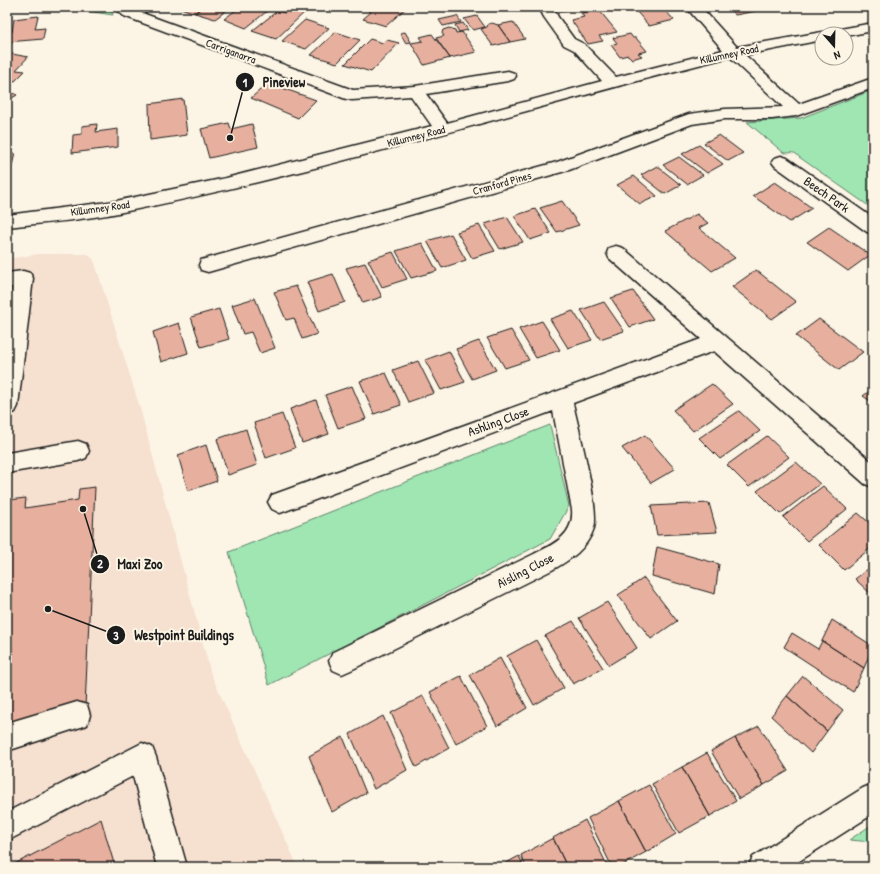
<svg xmlns="http://www.w3.org/2000/svg" width="880" height="874" font-family="'Patrick Hand',sans-serif">
<style>
.built{fill:#f6e0d0}
.green{fill:#a0e6b3;stroke:#5e8168}
.building{fill:#e7b09e;stroke:#1c1c1c}
.lines{fill:none;stroke-linecap:round;stroke-linejoin:round}
.minor-casing{stroke:#1c1c1c;stroke-width:3}
.minor{fill:#fcf5e5;fill-rule:evenodd}
.labels{text-anchor:middle;dominant-baseline:central;stroke-width:4;stroke-linejoin:round;paint-order:stroke}
.far-street-label{font-size:11px;fill:#1c1c1c;stroke:#fcf5e5}
.street-label{font-size:13px;fill:#1c1c1c;stroke:#fcf5e5}
.leader{fill:none;stroke:#1c1c1c;stroke-width:1.5}
.callout-dot{fill:#1c1c1c;stroke:#fcf5e5;stroke-width:1.5}
.mark-label{font-size:12px;text-anchor:middle;font-weight:bold;fill:#fff}
.callout-label{font-size:14px;text-anchor:middle;font-weight:bold;fill:#1c1c1c;stroke:#fcf5e5;stroke-width:4;stroke-linejoin:round;paint-order:stroke}
</style>
<rect width="100%" height="100%" fill="#fcf5e5"/>
<filter id="ink" filterUnits="userSpaceOnUse"><feTurbulence type="fractalNoise" baseFrequency=".025" numOctaves="2"/><feDisplacementMap in="SourceGraphic" scale="8" xChannelSelector="R" yChannelSelector="G"/><feConvolveMatrix kernelMatrix="1 2 1 2 8 2 1 2 1" color-interpolation-filters="sRGB"/></filter>
<g filter="url(#ink)">
<path class="built" d="M39,254H88L94,260L140,408L211,674L298,867H7V259Z"/>
<path class="green" d="M73,7H110L113,15L73,9Z
M873,90V209L799,157C795,151 791,153 784,153L747,122L801,118Z
M550,425L569,506L550,539L269,685L229,552Z
M873,824V842L849,840Z"/>
<path class="building" d="M178,7H202L195,13Z
M202,7H231L215,19L195,13Z
M240,7H268L271,8L246,28L224,19Z
M291,7L305,12L276,39L252,31L277,11L285,13Z
M370,7H407L386,26L363,19L371,12L367,10Z
M458,7H470L472,10L462,12Z
M557,7H582L560,11Z
M633,7H661L637,12Z
M662,7L674,20L649,26L637,12Z
M728,7H753L756,11L735,15Z
M599,10L617,32L599,36L603,41L588,44L571,20L584,17L581,13Z
M38,16L35,29L45,28L43,39L7,42V32H12L14,19Z
M457,16L461,22L443,26L439,20Z
M477,16L485,27L473,30L464,19Z
M305,20L329,28L306,49L282,41Z
M513,22L525,39L510,42L498,25Z
M463,23L468,30L459,32L455,25Z
M492,23L498,25L510,42L493,46L481,29L487,27L488,24Z
M449,28L455,30L456,33L462,32L476,52L450,58L436,38L444,36L442,33L443,30Z
M336,32L360,40L337,63L311,55Z
M405,32L411,42L406,43L400,33Z
M432,34L450,58L424,65L411,43L423,41L420,37Z
M630,34L633,38H636L647,51L638,53L642,56L632,59L628,55L620,57L611,45L617,43L613,38Z
M370,39L383,43L387,40L399,43L371,72L345,64Z
M7,53L28,57L16,70L25,71L15,81L7,80Z
M268,83L316,100L298,118L251,98Z
M7,90L17,95L7,101Z
M183,99L187,135L150,140L149,104Z
M229,123L231,129L252,124L258,147L209,158L201,129Z
M97,124L96,132L118,129V147L72,153L73,135L82,134V126Z
M719,135L743,153L728,161L704,143Z
M699,145L723,164L707,173L682,154Z
M15,153L7,187V154Z
M679,157L703,175L687,184L663,165Z
M657,166L681,185L665,194L641,175Z
M634,176L657,196L640,204L617,185Z
M775,182L812,208L790,222L753,196Z
M562,201L579,225L557,232L540,208Z
M535,209L551,233L530,240L514,216Z
M697,214L708,223L699,228L735,258L712,271L665,231Z
M507,217L523,242L500,249L485,224Z
M479,225L495,251L472,258L457,232Z
M829,227L870,255L848,271L807,242Z
M451,234L466,260L442,268L427,241Z
M422,243L437,271L411,278L396,251Z
M393,252L407,279L382,287L368,260Z
M365,263L382,297L363,303L346,268Z
M756,270L796,302L772,319L732,287Z
M333,274L345,302L319,311L307,282Z
M296,286L317,334L302,339L294,318L286,320L274,292Z
M633,291L653,319L630,327L611,298Z
M255,298L275,348L260,353L251,332L243,334L232,305Z
M604,302L624,331L600,339L581,310Z
M219,309L229,339L201,347L191,317Z
M573,311L592,340L568,348L550,319Z
M819,319L863,352L839,370L796,336Z
M542,321L560,350L536,358L519,329Z
M179,323L188,353L161,362L153,332Z
M511,330L529,360L505,368L487,338Z
M479,341L496,370L472,379L456,349Z
M449,351L465,382L441,390L425,360Z
M418,361L434,393L408,402L393,370Z
M386,373L401,405L374,414L360,381Z
M712,384L733,404L693,431L673,410Z
M352,386L366,419L338,428L325,395Z
M873,388V403L863,396Z
M316,400L329,434L302,443L290,409Z
M739,411L760,431L720,459L699,438Z
M282,414L295,448L266,458L254,423Z
M246,429L257,465L228,475L217,439Z
M645,435L675,469L651,483L622,448Z
M767,436L789,457L749,487L727,465Z
M206,445L217,481L188,491L178,455Z
M796,462L820,484L780,514L757,491Z
M823,486L847,509L807,541L783,517Z
M95,487L85,707L7,723V511L9,500L26,498L25,508L78,500L79,489Z
M709,503L717,532L657,535L651,506Z
M858,513L873,526V546L844,570L819,545Z
M657,547L719,564L715,594L652,576Z
M873,565V596L855,579Z
M644,578L677,621L651,639L618,595Z
M607,602L637,648L609,665L579,618Z
M832,620L873,646L864,668L822,641Z
M573,621L603,668L573,684L545,636Z
M792,633L818,649L822,641L864,668L853,692L784,647Z
M536,640L564,688L534,705L507,656Z
M500,658L527,708L497,726L470,675Z
M461,676L487,726L456,744L430,692Z
M803,676L843,710L827,731L787,696Z
M423,696L449,748L416,767L391,713Z
M787,696L827,731L811,753L771,716Z
M383,716L407,770L374,789L350,734Z
M759,726L788,771L764,785L735,738Z
M343,737L366,793L332,812L309,756Z
M735,738L764,785L739,799L711,751Z
M707,753L736,801L710,816L682,767Z
M682,767L710,816L679,833L652,784Z
M649,785L676,834L646,852L619,801Z
M619,801L646,852L619,867H612L588,818Z
M101,819L115,867H9Z
M585,820L608,867H567L553,838Z
M553,838L567,867H526L521,855Z
M519,856L524,867H499Z"/>
<g class="lines">
<defs>
<path id="minor" d="M113,7H130L134,10L353,90L415,86L508,71L514,73L516,76L514,79L508,81L426,94L447,123L602,81L574,50L564,45L544,17L539,7H553L558,17L574,39L584,44L616,77L723,50L686,7H701L737,47L822,32L828,34L830,31L835,30L873,23V31L846,36V34H822V40L745,55L799,104L873,78V88L796,116L772,119H725L692,124L569,170L208,272L201,270L199,265L201,260L557,162L689,114L725,109L783,107L730,57C526,108 325,172 118,213C82,220 44,223 7,227V215L116,201L226,178L432,126L411,96L352,100L346,99L124,16Z
M781,156L787,158L873,218V234L867,232L775,166L772,162L775,158Z
M616,246L623,248L873,463V487L865,484L714,351L573,403C578,427 600,509 594,528C587,549 570,560 552,570L351,670L342,674L333,670L329,661L333,652L534,554C554,544 574,535 572,510L553,411L280,513L272,509L268,502L272,495L701,339L609,258L607,253L609,248Z
M23,271L30,273L33,278L18,406L15,412L7,415V326L12,287H7V273Z
M78,441L86,444L89,451L86,458L78,461L7,473V453Z
M77,702L87,705L90,715L87,725L7,751V723Z
M142,743L152,747L156,757L187,867H157L133,776L7,841V812Z
M873,784V814L790,867H748L753,857L863,788Z"/>
</defs>
<use href="#minor" class="minor-casing"/>
<use href="#minor" class="minor"/>
</g>
</g>
<g class="labels">
<g class="far-street-label">
<text transform="translate(231 51) rotate(20)">Carriganarra</text>
<text transform="translate(729 54) rotate(-12)">Killumney Road</text>
<text transform="translate(416 136) rotate(-14)">Killumney Road</text>
<text transform="translate(502 183) rotate(-16)">Cranford Pines</text>
<text transform="translate(100 208) rotate(-8)">Killumney Road</text>
</g>
<g class="street-label">
<text transform="translate(827 194) rotate(35)">Beech Park</text>
<text transform="translate(498 421) rotate(-20)">Ashling Close</text>
<text transform="translate(525 570) rotate(-27)">Aisling Close</text>
</g>
</g>
<path class="leader" d="M230 138L245 82M83 509L100 564M48 609L116 635"/>
<g class="callout-dot">
<circle cx="230" cy="138" r="4"/>
<circle cx="83" cy="509" r="4"/>
<circle cx="48" cy="609" r="4"/>
<circle cx="245" cy="82" r="10"/>
<circle cx="100" cy="564" r="10"/>
<circle cx="116" cy="635" r="10"/>
</g>
<g class="mark-label">
<text x="245" y="87">1</text>
<text x="100" y="568">2</text>
<text x="116" y="640">3</text>
</g>
<g class="callout-label">
<text x="284" y="87">Pineview</text>
<text x="140" y="569">Maxi Zoo</text>
<text x="184" y="640">Westpoint Buildings</text>
</g>
<rect width="880" height="874" fill="none" stroke="#fcf5e5" stroke-width="24"/>
<rect x="12" y="12" width="856" height="850" fill="none" stroke="#1c1c1c" stroke-width="1.5" filter="url(#ink)"/>
<g transform="translate(834 46) rotate(160)"><circle r="19" fill="#fcf5e5" stroke="#a29e95"/>
<path d="M0-3L7 15L0 10L-7 15Z" fill="#1c1c1c"/>
<text y="-6" font-size="11" font-weight="bold" text-anchor="middle" fill="#1c1c1c">N</text>
</g>
</svg>
